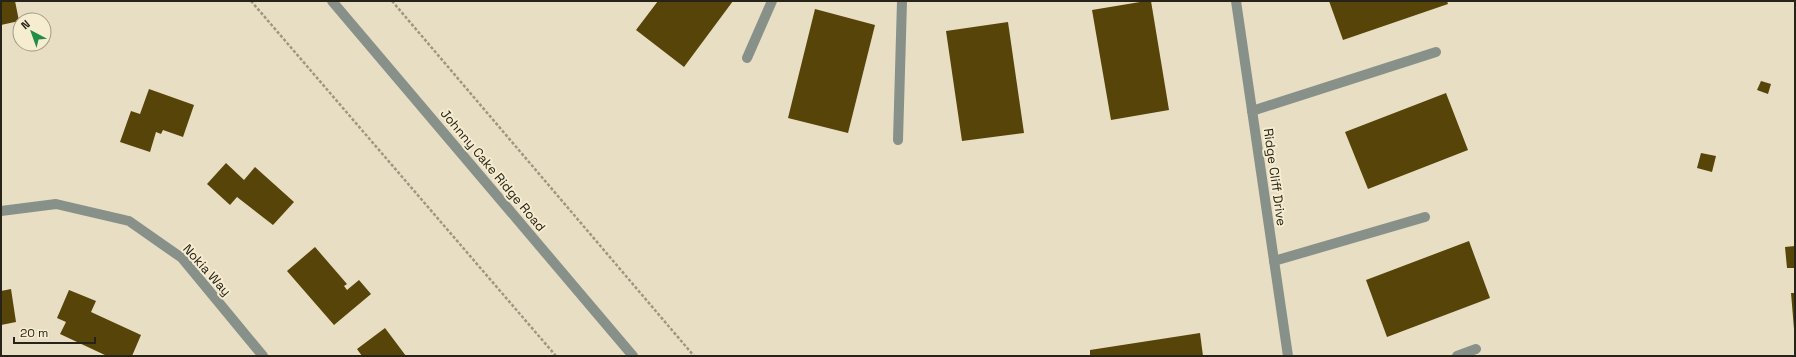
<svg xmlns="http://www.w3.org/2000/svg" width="1796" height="357" font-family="'Space Grotesk',sans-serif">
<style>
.building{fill:#564408}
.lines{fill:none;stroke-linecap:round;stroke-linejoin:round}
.path{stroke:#9d9681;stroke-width:2.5;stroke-dasharray:3 2;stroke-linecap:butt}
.service{stroke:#879189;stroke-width:10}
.minor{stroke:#879189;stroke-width:10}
.tertiary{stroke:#879189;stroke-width:10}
.labels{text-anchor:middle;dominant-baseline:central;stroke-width:4;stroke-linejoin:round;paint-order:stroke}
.street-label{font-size:13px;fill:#272319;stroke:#f6ecd0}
</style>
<rect width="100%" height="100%" fill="#e8dec3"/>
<path class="building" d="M1,1H15L19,21L1,25Z
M658,1H733L684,67L636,30Z
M1146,1H1151L1169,110L1111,120L1092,10Z
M1329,1H1447L1448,4L1343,40Z
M815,9L875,25L848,133L788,118Z
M1008,22L1024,133L962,141L946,31Z
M1761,81L1771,84L1768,94L1757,90Z
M149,89L194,105L183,137L163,130L161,134L156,132L150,152L120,142L131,111L140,114Z
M1446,93L1468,150L1368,189L1345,132Z
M1701,153L1716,156L1712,172L1697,168Z
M226,163L244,180L255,167L294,202L273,225L237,197L230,205L207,184Z
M1469,241L1490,298L1387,337L1366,280Z
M1795,246V268H1787L1785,247Z
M315,247L347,284L344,286L347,290L359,280L371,294L334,325L287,271Z
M11,289L16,322L1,325V291Z
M69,290L96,301L91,312L141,335L132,356H107L60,334L66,322L57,318Z
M1791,293H1795V329H1794Z
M385,328L406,356H362L357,349Z
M1200,333L1203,356H1090V350Z"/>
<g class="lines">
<path class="path" d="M251,1L556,356
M392,1L694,356"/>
<path class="service" d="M747,58L772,1
M1252,111L1436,52
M898,140L902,1
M1274,261L1425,217
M1457,356L1476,349"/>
<path class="minor" d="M1236,1L1288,356
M1,211L56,204L129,221L182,258L263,356"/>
<path class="tertiary" d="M332,1L633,356"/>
</g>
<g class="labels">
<g class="street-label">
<text transform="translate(493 170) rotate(50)">Johnny Cake Ridge Road</text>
<text transform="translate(1275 177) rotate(82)">Ridge Cliff Drive</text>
<text transform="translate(207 270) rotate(48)">Nokia Way</text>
</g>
</g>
<rect width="1796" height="357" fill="none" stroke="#272319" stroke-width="4"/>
<g transform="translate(32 32) rotate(319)"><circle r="19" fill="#f6ecd0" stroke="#a39c87"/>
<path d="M0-3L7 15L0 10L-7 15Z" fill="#228d44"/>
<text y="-6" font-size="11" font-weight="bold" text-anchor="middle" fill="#272319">N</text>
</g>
<path d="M14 337v6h81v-6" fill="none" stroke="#272319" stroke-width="2"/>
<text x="20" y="337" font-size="12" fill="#272319" stroke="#f6ecd0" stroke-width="3" paint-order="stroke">20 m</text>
</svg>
